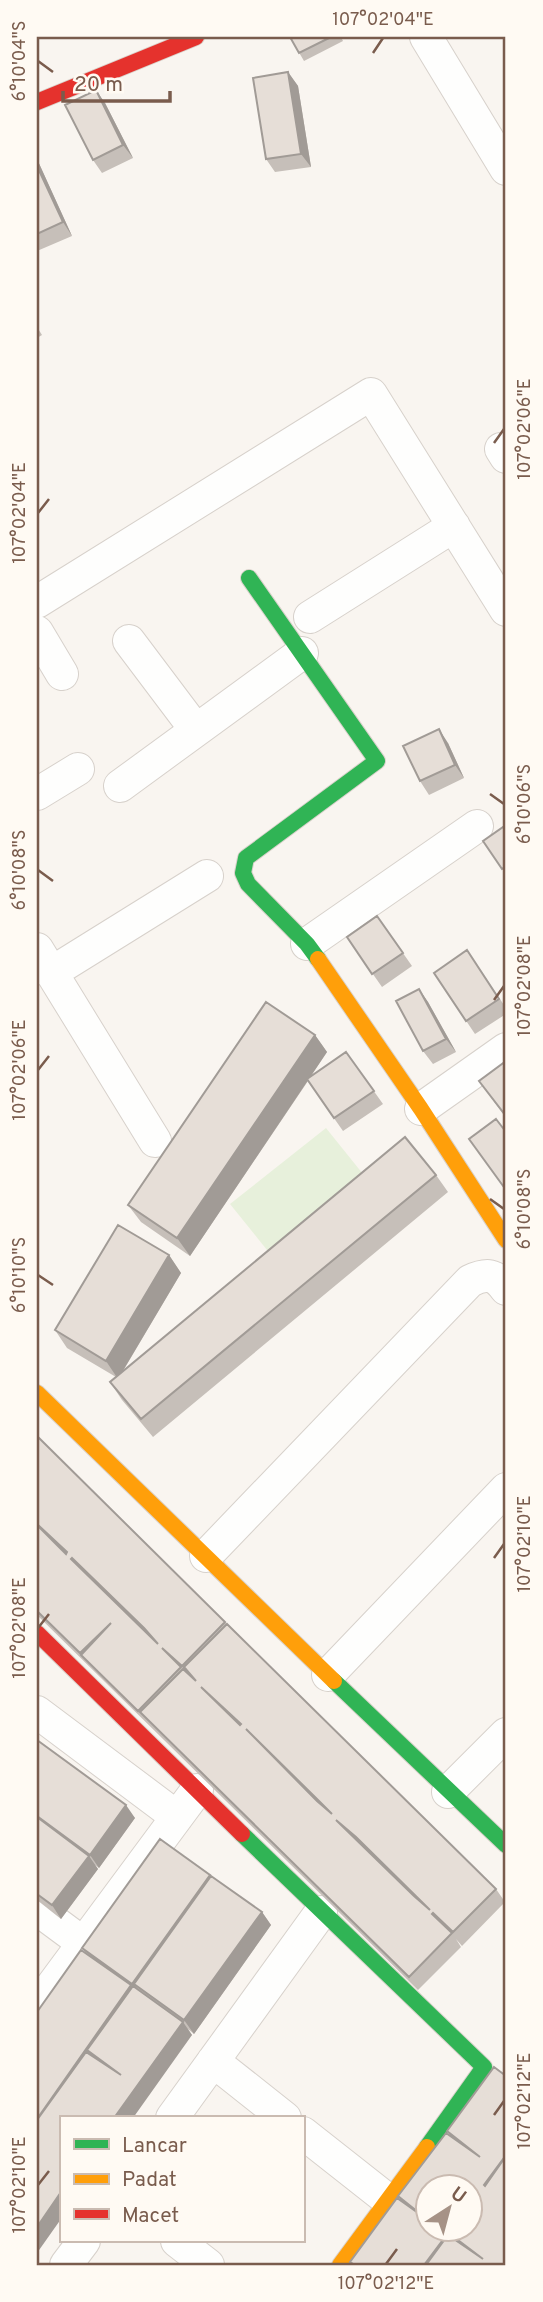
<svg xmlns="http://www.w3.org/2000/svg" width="543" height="2302" font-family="Overpass,sans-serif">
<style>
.green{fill:#e7f0db}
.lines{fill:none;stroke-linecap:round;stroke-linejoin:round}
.street-casing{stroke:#d7d1cb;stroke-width:34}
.fast-casing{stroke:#d9d2cb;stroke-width:18}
.slow-casing{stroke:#d9d2cb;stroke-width:18}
.jam-casing{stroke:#d9d2cb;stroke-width:18}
.street{stroke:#fefefd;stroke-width:32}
.fast{stroke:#30b455;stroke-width:16}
.slow{stroke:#ff9f0a;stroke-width:16}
.jam{stroke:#e5322d;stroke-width:16}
.wall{fill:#c6bfb9}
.shaded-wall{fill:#a19b96}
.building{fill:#e6ded7;stroke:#a19b96;stroke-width:2;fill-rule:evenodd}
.ticks{fill:none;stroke:#7a5c4d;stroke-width:2.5}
.neatline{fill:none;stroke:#7a5c4d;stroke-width:2.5}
.ticks-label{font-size:18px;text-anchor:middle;fill:#7a5c4d}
</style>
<rect width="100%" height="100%" fill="#f9f5f0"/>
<path class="green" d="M326,1128L371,1184L275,1260L230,1204Z"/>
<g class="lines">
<defs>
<path id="street" d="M426,37L506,169
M501,449L506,457
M37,602L371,394L506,610
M310,617L454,526
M37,632L62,674
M129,641L196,730
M120,786L302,653
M37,794L78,769
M307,944L477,826
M37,949L155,1141
M51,973L207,876
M421,1109L506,1049
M206,1556L470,1281C487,1273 495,1274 506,1289
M328,1675L506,1489
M37,1712L177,1817
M448,1792L506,1734
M37,1909L83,1943
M37,2006L197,1790
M213,2061L285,2118
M172,2118L321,1912
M303,2133L388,2200
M177,2241L208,2265
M66,2265L84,2241"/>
<path id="fast" d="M249,578L377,761L246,858L243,873L248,884L307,944L318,959
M334,1681L506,1845
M242,1834L484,2067L427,2147"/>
<path id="slow" d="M318,959L421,1109L506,1240
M37,1393L334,1681
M340,2265L427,2147"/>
<path id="jam" d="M37,102L196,37
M37,1633L242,1834"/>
</defs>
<use href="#street" class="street-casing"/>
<use href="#fast" class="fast-casing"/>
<use href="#slow" class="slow-casing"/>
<use href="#jam" class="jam-casing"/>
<use href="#street" class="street"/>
<use href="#fast" class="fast"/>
<use href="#slow" class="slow"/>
<use href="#jam" class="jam"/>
</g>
<path class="wall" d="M290,37H341L343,41L304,61Z
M288,72L298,86L311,167L275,172L266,159Z
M105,103L133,158L102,173L93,160Z
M37,159L72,236L37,251Z
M37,327L42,335L37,338Z
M448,743L464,778L429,795L420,781Z
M377,916L412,966L382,987L347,937Z
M467,950L506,1008V1014L475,1034L434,973Z
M419,989L428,1002L456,1052L433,1064L423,1051Z
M315,1035L327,1052L311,1076L346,1052L383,1104L343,1131L308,1081L190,1256L141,1222L128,1205Z
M506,1061V1118L479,1081Z
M436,1175L448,1192L153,1437L122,1400L110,1382L116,1377L67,1348L55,1330L169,1255L181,1273L123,1371Z
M37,1436L496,1889L505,1902L462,1946L456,1939L461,1947L418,1990L37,1615Z
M37,1740L135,1818L99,1868L95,1865L98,1869L61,1919L37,1900Z
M210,1875L262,1912L271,1925L194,2034L188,2029L192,2035L61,2118L85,1952L82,1948Z"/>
<path class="shaded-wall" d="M288,72L298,86L311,167L301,154Z
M96,90L105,103L133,158L123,145Z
M37,159L72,236L63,222L37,166Z
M439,729L448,743L464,778L455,765Z
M419,989L428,1002L456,1052L446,1039Z
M315,1035L327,1052L190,1256L177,1238Z
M169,1255L181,1273L118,1379L106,1361Z
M126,1805L135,1818L99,1868L90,1855Z
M89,1856L98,1869L61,1919L52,1905Z
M210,1875L219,1888L134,1984L142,1996V1997L132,1984Z
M262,1912L271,1925L194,2034L184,2020Z
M131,1985L140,1998L87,2050L95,2063L37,2119Z
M183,2022L192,2035L133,2118H114Z
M61,2192V2219L37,2253V2227Z
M451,2229H470L450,2234L458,2246L443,2265H424Z"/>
<path class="building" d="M290,37H331L299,53Z
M288,72L301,154L266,159L253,78Z
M96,90L123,145L93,160L65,105Z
M37,166L63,222L37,234Z
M439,729L455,765L420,781L403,746Z
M506,825V867L502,869L483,841Z
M377,916L403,953L372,974L347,937Z
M467,950L499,999L466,1021L434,973Z
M419,989L446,1039L423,1051L396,1001Z
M266,1002L315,1035L177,1238L128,1205Z
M346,1052L374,1091L334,1118L307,1079Z
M506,1061V1116L479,1081Z
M496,1119L506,1132V1190L469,1139Z
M405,1137L436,1175L141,1419L110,1382Z
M118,1225L169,1255L106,1361L55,1330Z
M37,1436L225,1622L182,1666L162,1648L181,1667L138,1711L81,1655L111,1623L80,1653L37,1611V1525L66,1554L67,1552L37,1524ZM72,1558L144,1628L158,1644L71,1559Z
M227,1624L496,1889L453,1932L433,1913L432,1914L452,1933L409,1977L140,1712L183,1669L196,1681L184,1667ZM201,1687L241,1724L240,1725ZM246,1729L318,1800L332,1814L317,1801ZM336,1820L356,1837L430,1910L414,1896Z
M37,1740L126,1805L90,1855L37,1816Z
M37,1817L89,1856L52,1905L37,1894Z
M160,1839L210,1875L132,1984L82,1948Z
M211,1876L262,1912L184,2020L134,1984Z
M81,1950L131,1985L37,2119V2012Z
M133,1986L183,2022L114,2118H61V2192L37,2227V2120L86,2052L121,2075L87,2050Z
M494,2067L506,2076V2155L484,2185L485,2186L506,2156V2260L503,2265H426L448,2235L483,2259L450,2234L453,2229H470V2205L475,2196L470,2204V2187H428V2220L398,2196L446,2133L480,2157L447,2131Z
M397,2198L428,2220V2229H451L424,2265H355L350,2262Z"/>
<path class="ticks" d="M373,53L383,38M38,61L53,72M494,443L504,429M38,513L49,499M490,794L504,804M38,870L53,881M494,1000L504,986M38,1070L49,1056M490,1199L504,1209M38,1275L53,1285M494,1558L504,1544M38,1628L49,1614M494,2115L504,2101M38,2185L49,2171M386,2264L397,2249"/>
<rect width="543" height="2302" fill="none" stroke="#fffaf3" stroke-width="77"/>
<rect x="60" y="2116" width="245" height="126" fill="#fffaf3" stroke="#cabbb1" stroke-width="2"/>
<rect x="74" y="2139" width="35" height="10" fill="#30b455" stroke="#cabbb1" stroke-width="2"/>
<text x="122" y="2152" font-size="21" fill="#7a5c4d">Lancar</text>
<rect x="74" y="2174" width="35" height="10" fill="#ff9f0a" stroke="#cabbb1" stroke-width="2"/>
<text x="122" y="2186" font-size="21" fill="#7a5c4d">Padat</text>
<rect x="74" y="2209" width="35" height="10" fill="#e5322d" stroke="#cabbb1" stroke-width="2"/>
<text x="122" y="2222" font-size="21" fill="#7a5c4d">Macet</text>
<g transform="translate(449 2208) rotate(36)"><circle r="33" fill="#fffaf3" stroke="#cabbb1" stroke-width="2"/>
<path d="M0-5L12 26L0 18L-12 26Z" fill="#a69286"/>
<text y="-10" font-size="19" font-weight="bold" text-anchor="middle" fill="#7a5c4d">U</text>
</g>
<path d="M63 91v10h107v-10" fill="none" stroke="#7a5c4d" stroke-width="3.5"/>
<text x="74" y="91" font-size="21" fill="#7a5c4d" stroke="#fffaf3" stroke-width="5" paint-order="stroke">20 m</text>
<rect x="38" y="38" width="466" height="2226" class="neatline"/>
<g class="ticks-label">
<text x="383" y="25">107°02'04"E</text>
<text transform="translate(19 61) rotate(-90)" y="6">6°10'04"S</text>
<text transform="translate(524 429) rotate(-90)" y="6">107°02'06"E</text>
<text transform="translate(19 513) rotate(-90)" y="6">107°02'04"E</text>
<text transform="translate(524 804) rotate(-90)" y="6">6°10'06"S</text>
<text transform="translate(19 870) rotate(-90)" y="6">6°10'08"S</text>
<text transform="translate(524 986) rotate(-90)" y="6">107°02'08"E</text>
<text transform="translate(19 1070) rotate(-90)" y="6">107°02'06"E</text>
<text transform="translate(524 1209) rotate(-90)" y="6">6°10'08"S</text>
<text transform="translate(19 1275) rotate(-90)" y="6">6°10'10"S</text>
<text transform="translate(524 1544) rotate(-90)" y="6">107°02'10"E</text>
<text transform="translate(19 1628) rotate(-90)" y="6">107°02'08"E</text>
<text transform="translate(524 2101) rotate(-90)" y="6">107°02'12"E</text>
<text transform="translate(19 2185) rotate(-90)" y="6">107°02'10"E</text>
<text x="386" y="2289">107°02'12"E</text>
</g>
</svg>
